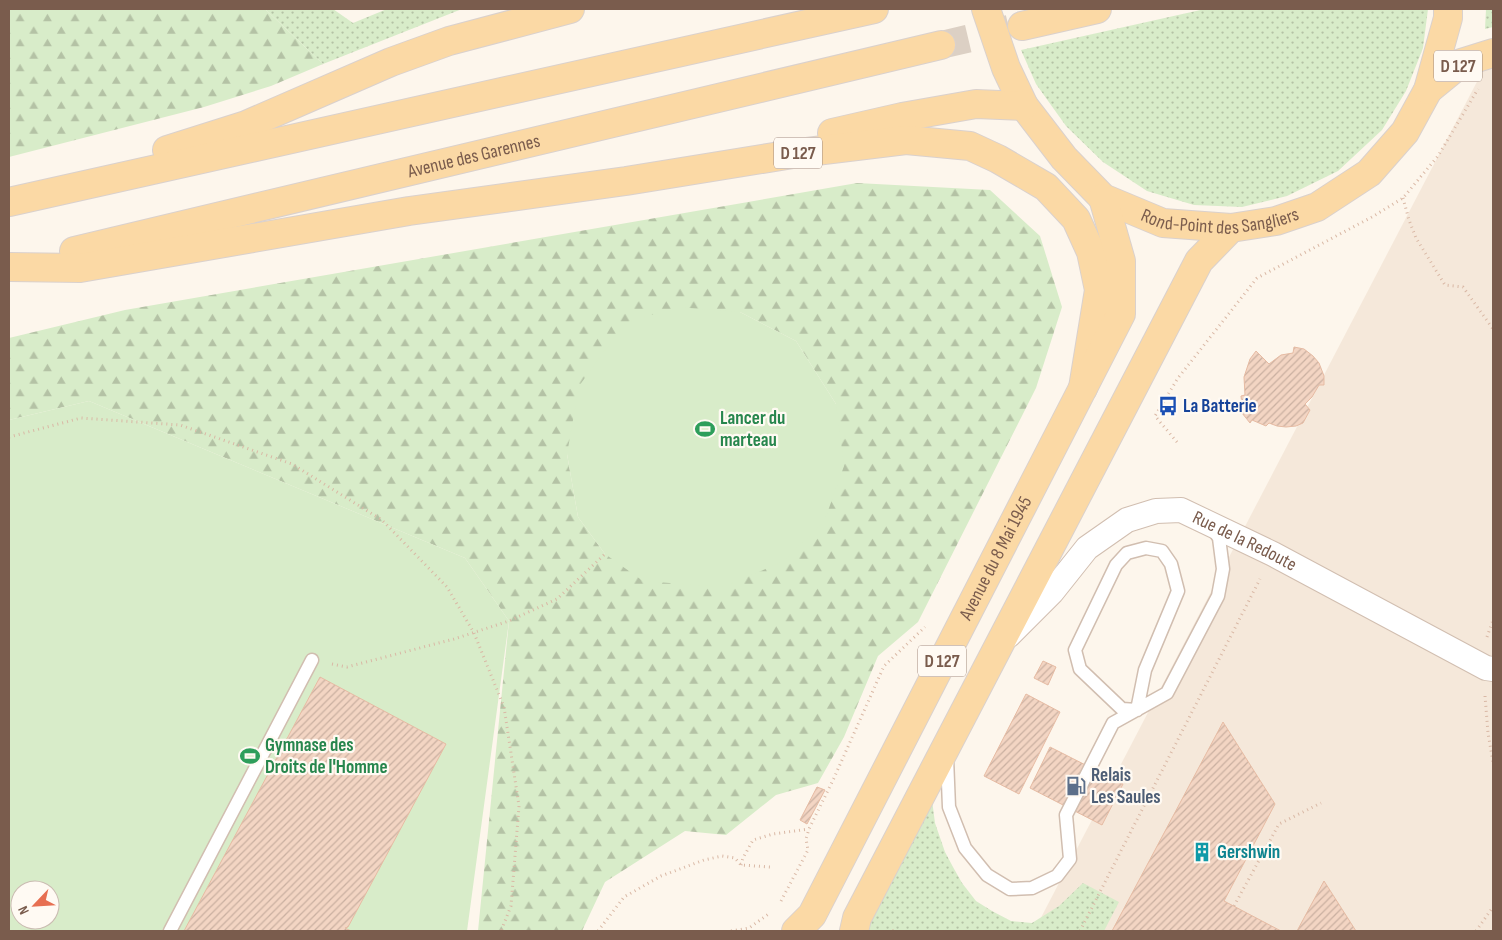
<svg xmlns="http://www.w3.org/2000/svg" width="1502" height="940" font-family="'Sofia Sans Condensed',sans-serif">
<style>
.residential{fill:#f5e8da}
.grass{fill:url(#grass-dots)}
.forest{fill:url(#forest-firs);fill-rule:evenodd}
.pitch{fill:#d8ecc9;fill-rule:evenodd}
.building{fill:url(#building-hatch);stroke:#e6bba3}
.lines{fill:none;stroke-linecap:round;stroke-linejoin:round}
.primary-tunnel{stroke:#dcd0c4;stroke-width:28;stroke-dasharray:28 14;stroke-linecap:butt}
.lane-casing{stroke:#d1beb0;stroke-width:15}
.street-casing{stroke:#d1beb0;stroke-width:26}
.primary-casing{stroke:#dad1cd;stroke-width:30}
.path{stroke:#d9b8a5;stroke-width:3;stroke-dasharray:1 4;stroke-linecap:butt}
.lane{stroke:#fff;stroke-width:12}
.street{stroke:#fff;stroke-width:24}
.primary{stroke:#fbd9a5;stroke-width:28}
.labels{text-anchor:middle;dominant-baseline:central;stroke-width:4.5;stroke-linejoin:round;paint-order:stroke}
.shield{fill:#fffaf3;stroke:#a28b7f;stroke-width:1}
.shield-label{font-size:18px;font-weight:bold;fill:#7a5c4d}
.street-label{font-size:19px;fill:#7a5c4d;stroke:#fffaf3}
.transit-label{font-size:19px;font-weight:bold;fill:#164399;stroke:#fffaf3;text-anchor:start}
.leisure-label{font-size:19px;font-weight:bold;fill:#27864d;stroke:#fffaf3;text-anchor:start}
.service-label{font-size:19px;font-weight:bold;fill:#4e5e75;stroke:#fffaf3;text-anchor:start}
.culture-label{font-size:19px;font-weight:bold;fill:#0d838f;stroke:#fffaf3;text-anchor:start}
</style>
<defs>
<pattern id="grass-dots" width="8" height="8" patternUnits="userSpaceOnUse" patternTransform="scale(1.25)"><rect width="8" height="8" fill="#d8ecc9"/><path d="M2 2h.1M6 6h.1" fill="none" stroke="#b4c2a5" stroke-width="1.8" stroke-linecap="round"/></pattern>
<pattern id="forest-firs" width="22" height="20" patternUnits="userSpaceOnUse" patternTransform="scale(1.25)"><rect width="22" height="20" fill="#d8ecc9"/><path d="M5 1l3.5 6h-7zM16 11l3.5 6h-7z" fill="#b4c2a5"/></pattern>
<pattern id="building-hatch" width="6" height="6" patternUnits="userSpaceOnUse" patternTransform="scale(1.25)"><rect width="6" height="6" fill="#f3d5c3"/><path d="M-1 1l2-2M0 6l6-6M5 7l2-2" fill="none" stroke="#cab0a1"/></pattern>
</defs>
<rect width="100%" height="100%" fill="#fdf6ec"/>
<path class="residential" d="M1493,51V931H1034Z"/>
<path class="grass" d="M265,9H333L353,23L387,9H462L323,64Z
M1205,9H1428L1423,48L1406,91L1382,130L1338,171L1287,196L1242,207L1194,205L1147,191L1103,162L1066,126L1036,84L1021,50Z
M1486,9H1493V27L1485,29Z
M932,800L935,823L945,852L953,867L962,883L976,901L992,911L1011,921L1032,923L1059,906L1083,883L1119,902L1104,931H866Z"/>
<path class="forest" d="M9,9H265L323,64L271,86L204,107L9,157Z
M857,183L990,190L1040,236L1062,307L1036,388L918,622L878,656L844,737L818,783L776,795L726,835L685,831L605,882L582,931H478L509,621L465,558L89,401L9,420V338L125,310ZM740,312L796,341L836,404L605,554L578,517L567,454Z"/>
<path class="pitch" d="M677,307L740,312L796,341L836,404L844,466L824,522L782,562L723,587L643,581L605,554L578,517L567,454L579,386L625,323Z
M89,401L465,558L509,621L467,931H9V420ZM20,890H50V920H20Z"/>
<path class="building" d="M1294,347L1304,349L1313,356L1319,363L1324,376V385H1319L1312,397L1305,404L1310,410L1303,423L1296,426L1286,427L1277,426L1269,423L1266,426L1252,420L1250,423L1242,413L1245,412L1242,405L1241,396L1245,395L1244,377L1250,359L1256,351L1269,364L1281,355L1293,353Z
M1043,661L1056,667L1048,685L1034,678Z
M320,677L446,744L348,927L345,928L351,931H184Z
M1026,694L1060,712L1019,794L984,776Z
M1223,722L1275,804L1224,901L1281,931H1112Z
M1050,747L1123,784L1102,825L1030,788Z
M817,787L825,790L807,824L800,820Z
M1324,881L1356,931H1297Z"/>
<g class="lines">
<path class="primary-tunnel" d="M941,45L1017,27"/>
<defs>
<path id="lane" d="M1146,548L1162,551L1171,564L1178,591L1145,670L1137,710L1122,709L1080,669L1075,650L1116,565L1127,553Z
M947,758L949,807L965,848L987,875L1010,889L1032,888L1057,876L1070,859L1066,815L1113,723L1167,693L1218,596L1223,569L1219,538L1211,526
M170,931L312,660"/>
<g id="street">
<path id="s1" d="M1009,635L1052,592L1087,548L1127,520L1156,511L1181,510L1273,554L1486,668L1493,669"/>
</g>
<g id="primary">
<path id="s2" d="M986,9L1006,68L1024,106L1064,158L1103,198L1163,223L1231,228L1276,221L1317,207L1369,173L1405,132L1428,90L1448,18V9"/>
<path d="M1022,26L1097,9"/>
<path d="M1428,90L1461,63L1493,53"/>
<path d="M832,133L902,117L976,104L1024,106"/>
<path d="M167,150L246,125L391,62L449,41L570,9"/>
<path d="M9,202L874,9"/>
<path id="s3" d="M74,251L941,45"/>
<path d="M10,267L80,268L409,211L626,181L799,153L906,140L970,146L998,159L1046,187L1076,219L1091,252L1099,290L1083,388"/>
<path id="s4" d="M796,931L812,915L1121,314V261L1103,198"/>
<path d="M854,931L857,918L1199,261L1231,228"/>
</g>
</defs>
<use href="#lane" class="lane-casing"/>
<use href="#street" class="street-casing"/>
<use href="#primary" class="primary-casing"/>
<path class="path" d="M1403,198L1409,220L1416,238L1445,285L1463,287L1493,329
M9,437L81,418L180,425L292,464L382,520L447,587L474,633L504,707L519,806L511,906L501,931
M1177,442L1155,416L1178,378L1257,278L1372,217L1403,198L1438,156L1478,89
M1487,637L1493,620
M332,664L347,667L454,639L509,621L557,599L605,554
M1485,696L1488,733L1493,762
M741,865L743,858L753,840L773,834L809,829
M781,901L808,850L806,839L809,829L834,778L884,666L925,627
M1234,906L1279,824L1321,803
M892,930L893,931
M598,931L624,897L661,876L704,860L722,856L735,858L741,865L770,867
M731,931L749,928L770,913
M1080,931L1260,579
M1476,931L1493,907"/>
<use href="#lane" class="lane"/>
<use href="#street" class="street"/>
<use href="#primary" class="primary"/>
</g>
<defs>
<symbol id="bus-bare" viewBox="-9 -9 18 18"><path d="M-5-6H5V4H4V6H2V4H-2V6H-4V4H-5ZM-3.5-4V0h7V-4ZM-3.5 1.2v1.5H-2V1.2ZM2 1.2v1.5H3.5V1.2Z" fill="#1a4fb4" stroke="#fffaf3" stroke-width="2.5" paint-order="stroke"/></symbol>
<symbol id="stadium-bare" viewBox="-9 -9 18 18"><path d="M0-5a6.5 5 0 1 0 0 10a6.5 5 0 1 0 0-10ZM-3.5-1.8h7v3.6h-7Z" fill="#2e9e5b" stroke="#fffaf3" stroke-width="2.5" paint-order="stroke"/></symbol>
<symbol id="fuel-bare" viewBox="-9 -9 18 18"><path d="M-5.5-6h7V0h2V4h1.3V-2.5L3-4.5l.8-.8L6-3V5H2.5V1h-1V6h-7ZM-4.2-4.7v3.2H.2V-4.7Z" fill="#5c6f8a" stroke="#fffaf3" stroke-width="2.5" paint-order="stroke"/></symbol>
<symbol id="building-bare" viewBox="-9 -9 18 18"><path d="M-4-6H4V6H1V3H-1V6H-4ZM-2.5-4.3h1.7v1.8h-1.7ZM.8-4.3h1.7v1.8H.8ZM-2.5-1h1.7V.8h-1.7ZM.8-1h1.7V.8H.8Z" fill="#0f9aa8" stroke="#fffaf3" stroke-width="2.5" paint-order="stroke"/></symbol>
</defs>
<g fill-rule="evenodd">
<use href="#bus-bare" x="1154" y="392" width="28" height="28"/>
<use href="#stadium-bare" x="691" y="415" width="28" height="28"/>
<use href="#stadium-bare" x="236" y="742" width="28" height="28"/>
<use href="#fuel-bare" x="1062" y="772" width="28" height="28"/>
<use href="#building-bare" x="1188" y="838" width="28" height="28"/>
</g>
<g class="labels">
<g class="shield">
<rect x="1434" y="50.5" width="48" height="31" rx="4"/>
<rect x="774" y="137.5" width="48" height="31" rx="4"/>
<rect x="918" y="645.5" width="48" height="31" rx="4"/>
</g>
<g class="shield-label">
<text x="1458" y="66">D 127</text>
<text x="798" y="153">D 127</text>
<text x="942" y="661">D 127</text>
</g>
<g class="street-label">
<text stroke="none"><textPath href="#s3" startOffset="411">Avenue des Garennes</textPath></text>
<text stroke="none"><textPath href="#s2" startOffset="348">Rond-Point des Sangliers</textPath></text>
<text stroke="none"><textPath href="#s1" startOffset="292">Rue de la Redoute</textPath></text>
<text stroke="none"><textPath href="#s4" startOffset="424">Avenue du 8 Mai 1945</textPath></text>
</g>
<g class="transit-label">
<text x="1183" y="406">La Batterie</text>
</g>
<g class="leisure-label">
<text x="720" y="418">Lancer du<tspan x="720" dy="22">marteau</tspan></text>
<text x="265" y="745">Gymnase des<tspan x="265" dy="22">Droits de l'Homme</tspan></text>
</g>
<g class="service-label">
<text x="1091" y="775">Relais<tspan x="1091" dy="22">Les Saules</tspan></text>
</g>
<g class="culture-label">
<text x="1217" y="852">Gershwin</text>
</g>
</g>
<rect width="1502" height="940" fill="none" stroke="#7a5c4d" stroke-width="20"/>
<g transform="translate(35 905) rotate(245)"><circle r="24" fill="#fffaf3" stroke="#cabbb1"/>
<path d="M0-4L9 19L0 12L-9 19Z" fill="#e76f51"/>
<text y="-8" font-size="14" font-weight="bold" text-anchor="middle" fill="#7a5c4d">N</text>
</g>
</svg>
